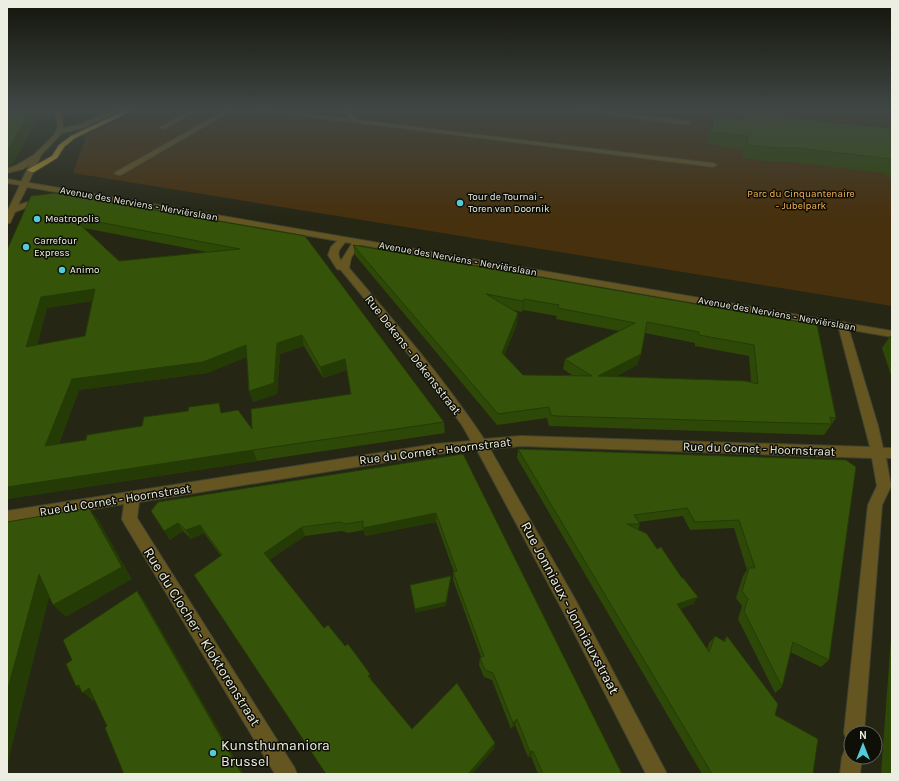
<svg xmlns="http://www.w3.org/2000/svg" width="899" height="781" font-family="Karla,sans-serif">
<style>
.green{fill:#47300d}
.lines{fill:none;stroke-linecap:round;stroke-linejoin:round}
.trunk-tunnel{stroke:#434433;stroke-width:6;stroke-dasharray:6 3.5;stroke-linecap:butt}
.pedestrian-casing{stroke:#414231;stroke-width:2}
.minor-casing{stroke:#414231;stroke-width:2}
.tertiary-casing{stroke:#414231;stroke-width:2}
.trunk-casing{stroke:#414231;stroke-width:2}
.pedestrian{fill:#655621;fill-rule:evenodd}
.minor{fill:#655621;fill-rule:evenodd}
.tertiary{fill:#655621;fill-rule:evenodd}
.trunk{fill:#ac9028;fill-rule:evenodd}
.wall{fill:#2e4808;fill-rule:evenodd}
.shaded-wall{fill:#253b06}
.building{fill:#355409;stroke:#253b06;fill-rule:evenodd}
.poi-dot{fill:#52cbda;stroke:#0e0f07;stroke-width:1.5}
.labels{text-anchor:middle;dominant-baseline:central;stroke-width:3;stroke-linejoin:round;paint-order:stroke}
.far-park-label{font-size:10px;fill:#f9b758;stroke:#0e0f07}
.far-poi-label{font-size:10px;fill:#edeee2;stroke:#0e0f07;text-anchor:start}
.far-street-label{font-size:10px;fill:#edeee2;stroke:#0e0f07}
.street-label{font-size:12px;fill:#edeee2;stroke:#0e0f07}
.near-street-label{font-size:14px;fill:#edeee2;stroke:#0e0f07}
.near-poi-label{font-size:14px;fill:#edeee2;stroke:#0e0f07;text-anchor:start}
</style>
<rect width="100%" height="100%" fill="#252614"/>
<path class="green" d="M141,109H892V306L73,173L86,137L84,136Z"/>
<g class="lines">
<path class="trunk-tunnel" d="M882,109L892,110"/>
<defs>
<path id="pedestrian" d="M192,109H200L164,129L159,128Z
M227,109H235L121,175H118L114,173Z
M246,109H266L351,119L343,109H349L358,120L713,163L717,165L713,167Z
M564,109H585L688,121L691,123L688,125Z"/>
<path id="minor" d="M56,109H62L63,128L79,125L114,109H123L83,128L62,133L41,155L27,186H21L20,184L30,164L23,169L7,173V169L17,165L35,154L54,135L58,127L55,113Z
M343,237L347,240C341,248 335,251 341,261L354,240H360L361,242L351,258L349,268C396,323 444,379 484,439L521,436L870,447L838,325L843,322L847,323L878,426L883,448H892V458H886L891,486L882,505L864,733H851V742L847,740L844,733L868,505L877,486L872,458L521,446L490,449L576,601L667,774H646L564,613L477,450L436,454L139,502L137,518L294,767L297,774H275L124,523L122,519L124,504L7,523V511L436,444L471,441L462,425L387,326L341,270L337,269L328,255L331,247L340,238Z
M851,747V757H862L860,774H840L842,757L845,750Z"/>
<path id="tertiary" d="M7,179L892,331V337L27,187L18,205L41,198L45,200L15,212L10,223H7V212L20,185L7,183Z"/>
<path id="trunk" d="M128,109H136L75,138L64,147L57,158L34,172H31L27,170L52,156L59,145L71,136Z"/>
</defs>
<use href="#pedestrian" class="pedestrian-casing"/>
<use href="#minor" class="minor-casing"/>
<use href="#tertiary" class="tertiary-casing"/>
<use href="#trunk" class="trunk-casing"/>
<use href="#pedestrian" class="pedestrian"/>
<use href="#minor" class="minor"/>
<use href="#tertiary" class="tertiary"/>
<use href="#trunk" class="trunk"/>
</g>
<path class="wall" d="M744,112L773,116L892,128V181L889,175H886L885,173L790,162H773L743,158L742,149L708,144L710,129L713,116L741,119Z
M31,196L305,236L444,422L445,433L257,461L7,499ZM84,228L207,252L119,261ZM92,301L85,336L37,345L47,308ZM304,346L323,378L347,370L351,394L252,429L223,413L86,440L59,444L79,390L207,373L247,357L249,391L253,402L277,394L280,354Z
M353,245L817,325L836,418L824,435L549,426L547,418L497,425L355,255ZM512,310L522,312L523,310L557,316L556,319L619,331L565,359L563,369L572,375H523L504,355L517,324ZM645,333L695,343V346L749,356L751,382L615,377L637,365L641,354Z
M890,336L892,337V378L882,348Z
M518,449L846,460L829,660L821,667L790,652L782,687L775,693L738,619L742,606L736,598L743,576L747,570L734,528L690,530L683,516L639,522L640,524L638,530L657,549L698,597L693,604L680,609L707,649L709,643L715,636L723,641L727,636L775,715L813,774H702L517,458Z
M463,454L622,774H538L531,756L528,757L515,725L511,729L492,680L484,677L479,665L480,658L481,657L453,580V572H454L436,522L365,536L364,530L348,533L342,531L305,536L269,560L324,628L345,646L370,674L371,681L412,729L494,749L472,774H326L221,556L204,533L191,539L183,531L170,540L151,511Z
M892,624V774H881Z"/>
<path class="shaded-wall" d="M31,109H55L54,113L55,118L37,120L12,165L7,168V151Z
M60,109H102L90,114L64,117Z
M95,289L100,300L47,308L34,358L26,347L41,297Z
M524,299L523,310L522,312L523,301Z
M518,313L517,324L501,364L502,353Z
M302,335L304,346L280,354L277,394L253,402L249,391L277,343Z
M246,345L250,356L207,373L79,390L54,457L45,446L72,379Z
M641,354L637,365L596,387L598,376Z
M345,359L347,370L323,378L320,367Z
M253,450L257,461L7,499V487Z
M89,508L99,521L132,579L66,617L53,605Z
M436,513V522L365,536L363,528Z
M178,523L183,531L170,540L164,531Z
M200,525L204,533L191,539L186,530Z
M302,527L305,536L267,561L264,553Z
M39,574L52,586L10,754L7,768V692Z
M451,576V580L446,606L415,613V609Z
M137,591L144,600L244,774H242Z
M698,597L693,604L672,612L677,604Z
M370,674L371,681L368,676Z
M79,685L89,688L99,696L93,701L76,686Z
M517,719L515,725L511,729L513,723Z
M495,743L494,749L472,774H468Z
M533,751L531,756L528,757L530,752Z"/>
<path class="building" d="M7,109H31L7,151Z
M744,112L773,115V116L892,128V159L796,148H778L748,145L747,136L712,132L713,116L745,120Z
M55,193L305,236L444,422L253,450L7,487V250L31,196ZM72,217L240,249L119,261ZM95,289L85,336L26,347L41,297ZM302,335L320,367L345,359L351,394L251,409L252,429L238,410L221,413L219,403L189,407L188,411L144,417L142,426L87,435L86,440L45,446L72,379L203,362L246,345L249,391L274,383L277,343Z
M353,245L817,325L836,418L830,417L832,424L556,416L551,415L549,407L498,414ZM486,294L523,301L524,299L559,305L558,308L635,323L565,359L592,376L523,375L502,353L518,313ZM647,322L699,332V335L754,345L758,384L746,381L598,376L641,354Z
M890,336L892,337V342Z
M518,449L846,460L856,467L829,660L793,642L782,687L744,611L748,599L742,591L749,568H755L739,520L695,522L687,508L634,515L640,524H627L647,534L657,549L661,547L682,578H683L698,597L677,604L709,652L715,636L725,642L727,636L778,704L775,715L818,739L813,774H712Z
M463,454L622,774H543L533,751L530,752L517,719L513,723L493,673L485,670L480,658L484,656L453,572L457,571L436,513L363,528V521L346,524L340,522L302,527L264,553L324,628L328,625L345,646L348,644L370,674L368,676L412,729L457,683L495,743L468,774H326L194,575L222,555L200,525L186,530L178,523L164,531L151,511L158,502Z
M89,508L122,567L53,605L39,574L7,692V522Z
M451,576L446,602L415,609L410,585Z
M137,591L242,774H124L105,728L107,726L89,688L82,693L79,685L76,686L66,664L72,660L63,640Z"/>
<linearGradient id="sky" x2="0" y2="1"><stop stop-color="#14150b"/><stop offset="0.5" stop-color="#404745"/><stop offset="1" stop-color="#404745" stop-opacity="0"/></linearGradient>
<rect width="899" height="219" fill="url(#sky)"/>
<g class="poi-dot">
<circle cx="460" cy="203" r="4"/>
<circle cx="37" cy="219" r="4"/>
<circle cx="26" cy="247" r="4"/>
<circle cx="62" cy="270" r="4"/>
<circle cx="213" cy="753" r="4"/>
</g>
<g class="labels">
<g class="far-park-label">
<text x="801" y="194">Parc du Cinquantenaire<tspan x="801" dy="12">- Jubelpark</tspan></text>
</g>
<g class="far-poi-label">
<text x="468" y="197">Tour de Tournai -<tspan x="468" dy="12">Toren van Doornik</tspan></text>
<text x="45" y="219">Meatropolis</text>
<text x="34" y="241">Carrefour<tspan x="34" dy="12">Express</tspan></text>
<text x="70" y="270">Animo</text>
</g>
<g class="far-street-label">
<text transform="translate(139 204) rotate(10)">Avenue des Nerviens - Nerviërslaan</text>
<text transform="translate(458 259) rotate(10)">Avenue des Nerviens - Nerviërslaan</text>
<text transform="translate(777 314) rotate(10)">Avenue des Nerviens - Nerviërslaan</text>
</g>
<g class="street-label">
<text transform="translate(413 355) rotate(52)">Rue Dekens - Dekensstraat</text>
<text transform="translate(759 449) rotate(2)">Rue du Cornet - Hoornstraat</text>
<text transform="translate(435 451) rotate(-7)">Rue du Cornet - Hoornstraat</text>
<text transform="translate(115 500) rotate(-9)">Rue du Cornet - Hoornstraat</text>
</g>
<g class="near-street-label">
<text transform="translate(570 608) rotate(62)">Rue Jonniaux - Jonniauxstraat</text>
<text transform="translate(202 637) rotate(58)">Rue du Clocher - Kloktorenstraat</text>
</g>
<g class="near-poi-label">
<text x="221" y="745">Kunsthumaniora<tspan x="221" dy="16">Brussel</tspan></text>
</g>
</g>
<rect width="899" height="781" fill="none" stroke="#edeee2" stroke-width="16"/>
<g transform="translate(863 745)"><circle r="19" fill="#0e0f07" stroke="#67685f"/>
<path d="M0-3L7 15L0 10L-7 15Z" fill="#52cbda"/>
<text y="-6" font-size="11" font-weight="bold" text-anchor="middle" fill="#edeee2">N</text>
</g>
</svg>
